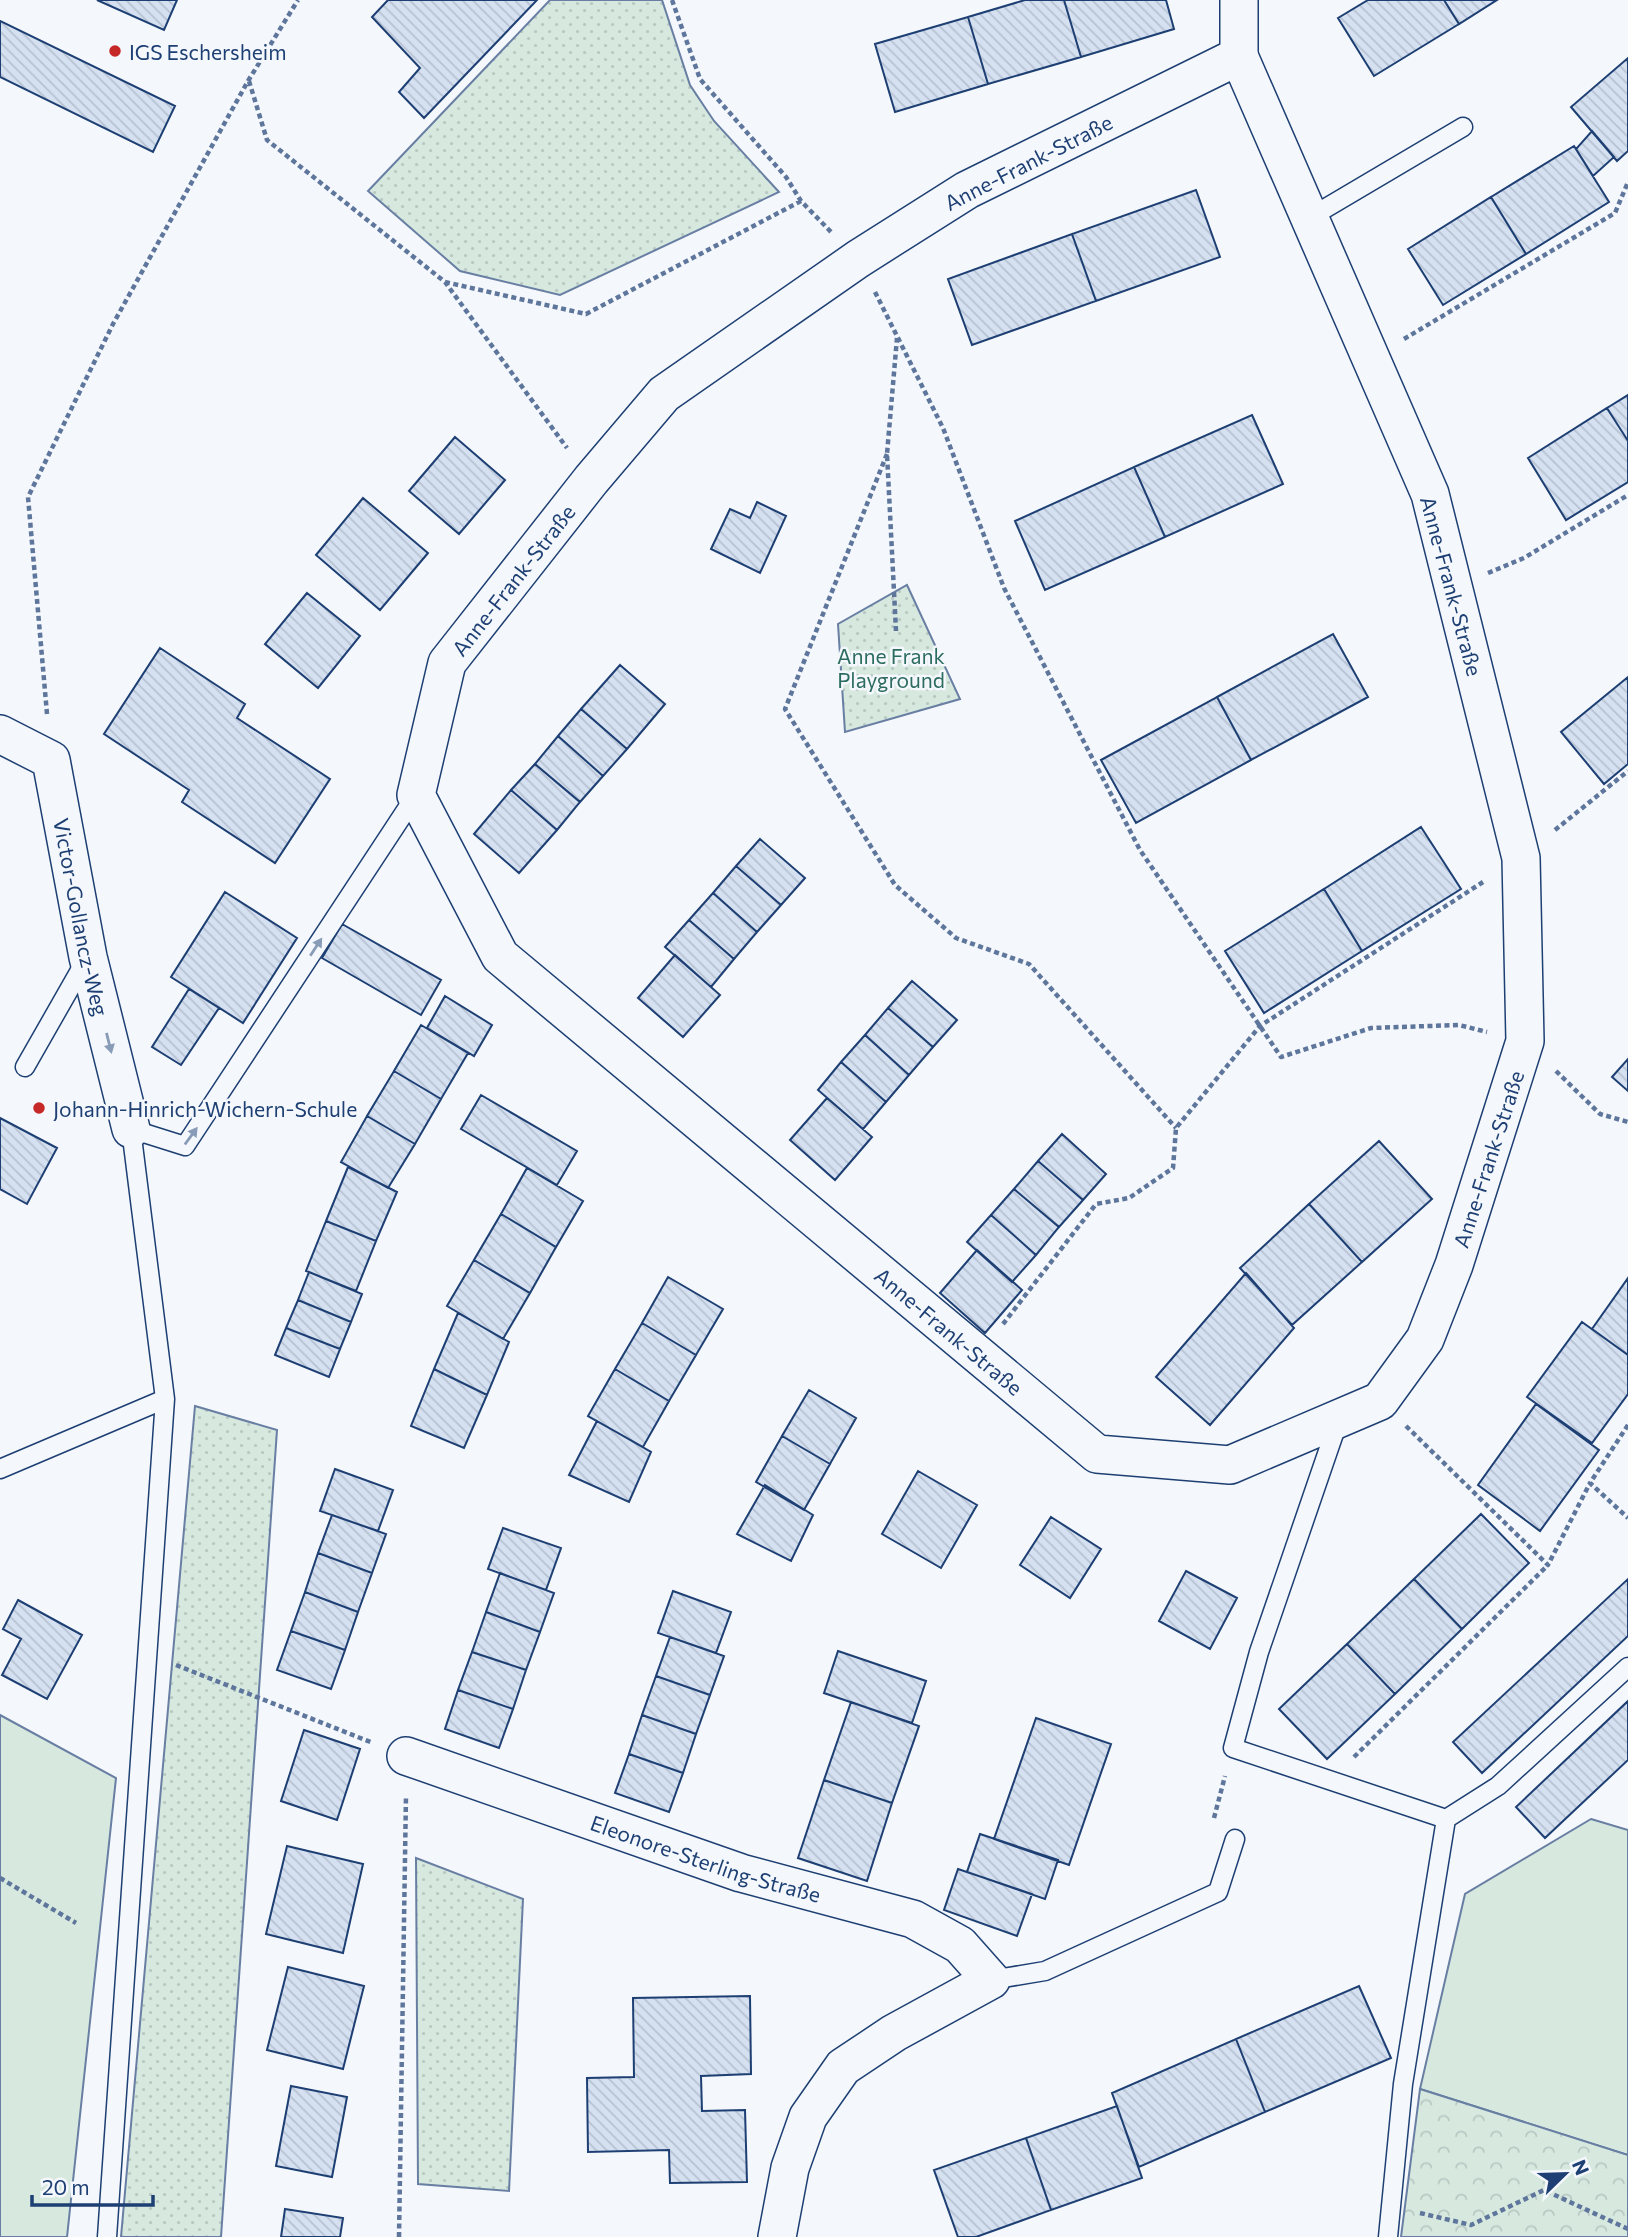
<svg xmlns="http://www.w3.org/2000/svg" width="1628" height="2237" font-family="Commissioner,sans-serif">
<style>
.green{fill:#d7e8df;stroke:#687fa3;stroke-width:2}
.forest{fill:url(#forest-crowns);stroke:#687fa3;stroke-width:2}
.park{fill:url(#park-dots);stroke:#687fa3;stroke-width:2}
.building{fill:url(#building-back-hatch);stroke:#1d3f73;stroke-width:2}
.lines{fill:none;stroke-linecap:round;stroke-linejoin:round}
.lane-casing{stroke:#1d3f73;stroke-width:21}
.street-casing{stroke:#1d3f73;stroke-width:40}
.path{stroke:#5e769c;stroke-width:4.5;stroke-dasharray:5 3.5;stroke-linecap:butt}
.lane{stroke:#f4f7fb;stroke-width:18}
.street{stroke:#f4f7fb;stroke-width:37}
.oneway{fill:#889bb7}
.poi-dot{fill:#c62828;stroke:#f4f7fb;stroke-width:2.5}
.labels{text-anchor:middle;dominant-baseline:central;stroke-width:5;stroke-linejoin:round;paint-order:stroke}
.poi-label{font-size:21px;fill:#1d3f73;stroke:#f4f7fb;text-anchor:start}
.street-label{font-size:21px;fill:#1d3f73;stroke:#f4f7fb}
.park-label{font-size:21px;fill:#2c6c60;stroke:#f4f7fb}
</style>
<defs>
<pattern id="forest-crowns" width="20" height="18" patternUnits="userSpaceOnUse" patternTransform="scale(1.75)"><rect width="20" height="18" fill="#d7e8df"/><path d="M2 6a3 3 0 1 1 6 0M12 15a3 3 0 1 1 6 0" fill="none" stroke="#b8c8c3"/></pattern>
<pattern id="park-dots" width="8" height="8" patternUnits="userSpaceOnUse" patternTransform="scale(1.75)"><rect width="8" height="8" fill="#d7e8df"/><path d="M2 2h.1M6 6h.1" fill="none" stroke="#b8c8c3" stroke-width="1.8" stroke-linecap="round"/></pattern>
<pattern id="building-back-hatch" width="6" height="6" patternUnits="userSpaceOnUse" patternTransform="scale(1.75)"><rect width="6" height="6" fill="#d5e0f0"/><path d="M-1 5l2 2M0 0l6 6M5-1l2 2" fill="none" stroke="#b6c1d1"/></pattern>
</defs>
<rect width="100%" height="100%" fill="#f4f7fb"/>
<path class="green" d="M0,1715L116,1778L67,2237H0Z
M1591,1819L1628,1830V2155L1420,2089L1465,1894Z"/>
<path class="forest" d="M1420,2089L1628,2155V2237H1401Z"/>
<path class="park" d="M550,0H662L690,85L714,121L779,192L560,295L460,271L368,191Z
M907,585L960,699L845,732L838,624Z
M195,1406L277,1430L221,2237H121Z
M416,1858L523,1899L509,2191L418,2184Z"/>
<path class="building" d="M97,0H177L164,30Z
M388,0H537L424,118L399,92L420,68L372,17Z
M1025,0H1064L1081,57L988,84L968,17Z
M1064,0H1166L1174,29L1081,57Z
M1368,0H1444L1459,24L1374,76L1338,18Z
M1444,0H1497L1459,24Z
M968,17L988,84L895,112L875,44Z
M0,21L175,106L153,152L0,77Z
M1628,58V151L1617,161L1571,107Z
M1592,131L1614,157L1593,176L1576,149Z
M1574,146L1609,202L1526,254L1491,197Z
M1196,190L1220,257L1096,301L1072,234Z
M1491,197L1526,254L1443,305L1408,249Z
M1072,234L1096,301L972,345L948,279Z
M1628,395V441L1607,408Z
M1607,408L1628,441V482L1566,520L1528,458Z
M1252,415L1283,484L1165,537L1134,467Z
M455,437L505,480L459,534L409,491Z
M1134,467L1165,537L1045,590L1015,521Z
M363,498L428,553L380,610L316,555Z
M757,502L786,516L760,573L711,549L730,509L750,518Z
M307,593L360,636L318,688L265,644Z
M1333,634L1368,697L1251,760L1217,697Z
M160,648L245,704L237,718L330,779L275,863L182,802L189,790L104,734Z
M620,665L665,704L627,749L581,709Z
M1628,677V764L1604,784L1561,732Z
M1217,697L1251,760L1136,823L1101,760Z
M581,709L627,749L603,776L558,736Z
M558,736L603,776L580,802L535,764Z
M535,764L580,802L557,830L511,790Z
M511,790L557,830L519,873L474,834Z
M1421,827L1461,889L1362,951L1324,889Z
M760,839L805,878L781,905L736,866Z
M736,866L781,905L757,932L713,893Z
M1324,889L1362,951L1264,1013L1225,951Z
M225,892L297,938L243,1023L171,977Z
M713,893L757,932L734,959L689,920Z
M689,920L734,959L711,987L665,947Z
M342,924L441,980L421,1015L322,958Z
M675,955L720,995L683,1037L638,998Z
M912,981L957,1020L933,1047L888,1008Z
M189,989L219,1008L181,1065L152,1047Z
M445,996L492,1025L474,1056L427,1028Z
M888,1008L933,1047L909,1075L865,1035Z
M421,1025L468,1053L441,1099L394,1071Z
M865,1035L909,1075L886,1102L841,1062Z
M1628,1059V1091L1612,1077Z
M841,1062L886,1102L863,1129L818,1090Z
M394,1071L441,1099L415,1144L367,1116Z
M481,1095L577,1151L557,1185L461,1129Z
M827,1098L872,1137L835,1180L790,1140Z
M367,1116L415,1144L388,1188L341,1162Z
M0,1118L57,1148L27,1204L0,1189Z
M1062,1134L1106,1174L1083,1200L1038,1161Z
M1379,1141L1432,1199L1362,1262L1309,1204Z
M1038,1161L1083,1200L1059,1227L1014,1189Z
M348,1167L397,1192L376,1241L326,1221Z
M527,1168L583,1201L556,1247L501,1214Z
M1014,1189L1059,1227L1036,1255L991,1215Z
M1309,1204L1362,1262L1292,1325L1240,1268Z
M501,1214L556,1247L530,1293L474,1260Z
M991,1215L1036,1255L1012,1282L967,1242Z
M326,1221L376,1241L356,1291L306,1271Z
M977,1250L1022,1290L985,1333L940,1293Z
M474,1260L530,1293L503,1339L447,1306Z
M309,1272L362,1294L351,1322L298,1300Z
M1246,1273L1294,1328L1210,1425L1156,1377Z
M668,1277L723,1309L696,1355L642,1323Z
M1628,1278V1355L1592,1329Z
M298,1300L351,1322L340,1349L286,1328Z
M458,1313L509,1342L487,1395L434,1369Z
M1582,1322L1628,1355V1394L1592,1443L1527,1397Z
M642,1323L696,1355L669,1401L615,1369Z
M286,1328L340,1349L329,1377L275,1355Z
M434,1369L487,1395L464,1448L411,1426Z
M615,1369L669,1401L643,1447L588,1416Z
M809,1390L856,1418L830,1464L782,1436Z
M1536,1404L1599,1450L1540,1531L1478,1485Z
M597,1421L651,1452L629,1502L569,1475Z
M782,1436L830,1464L804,1510L756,1482Z
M335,1469L393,1490L378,1531L320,1511Z
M918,1471L977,1505L941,1568L882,1534Z
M765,1485L813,1515L791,1561L737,1534Z
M1481,1514L1529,1563L1462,1629L1414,1579Z
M332,1515L386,1534L372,1573L318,1553Z
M1051,1517L1101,1549L1070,1598L1020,1565Z
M503,1528L561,1548L546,1590L488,1569Z
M318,1553L372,1573L358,1612L305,1592Z
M1186,1571L1237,1598L1210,1649L1159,1621Z
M500,1573L554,1593L540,1632L486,1612Z
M1414,1579L1462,1629L1395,1694L1347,1644Z
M1628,1579V1636L1482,1773L1453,1742Z
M673,1591L731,1612L716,1653L658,1633Z
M305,1592L358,1612L345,1650L291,1631Z
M18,1600L82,1635L47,1699L2,1675L21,1639L3,1629Z
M486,1612L540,1632L526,1670L472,1652Z
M291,1631L345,1650L331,1689L277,1670Z
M670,1637L724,1656L710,1695L656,1676Z
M1347,1644L1395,1694L1327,1759L1279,1709Z
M838,1651L926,1681L912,1723L824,1693Z
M472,1652L526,1670L513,1709L458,1690Z
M656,1676L710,1695L696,1734L642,1715Z
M458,1690L513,1709L499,1748L445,1729Z
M1628,1701V1760L1545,1838L1516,1807Z
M851,1702L919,1726L892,1803L824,1780Z
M642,1715L696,1734L683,1773L629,1754Z
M1036,1718L1111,1744L1069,1865L994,1839Z
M304,1730L360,1749L337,1820L281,1801Z
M629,1754L683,1773L669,1812L615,1793Z
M824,1780L892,1803L867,1881L798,1858Z
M980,1834L1058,1860L1045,1899L967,1872Z
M287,1846L363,1864L343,1953L266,1934Z
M958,1869L1032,1894L1017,1936L944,1910Z
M288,1967L364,1986L343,2069L267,2050Z
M1359,1986L1391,2058L1265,2112L1236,2039Z
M750,1996L751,2074L701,2076L702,2111L745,2110L747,2182L670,2183L669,2150L588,2152L587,2078L634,2077L633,1998Z
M1236,2039L1265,2112L1139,2167L1112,2093Z
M291,2086L347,2097L332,2177L276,2166Z
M1117,2106L1142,2178L1051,2210L1026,2138Z
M1026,2138L1051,2210L976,2237H958L934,2170Z
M285,2209L343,2218L340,2237H281Z"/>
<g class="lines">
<defs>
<path id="lane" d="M1309,218L1463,127
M25,1067L86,960
M1339,1419L1259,1652L1233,1748L1446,1819L1498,1786L1628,1667
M0,1469L165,1399
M991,1980L1045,1971L1218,1892L1235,1839
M107,2237L165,1399L131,1129L185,1146L416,795
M1388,2237L1403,2084L1446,1819"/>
<g id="street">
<path d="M1239,56L1430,494L1521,858L1525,1041L1454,1265L1425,1339L1380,1401L1230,1465L1097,1454L500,956L416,795L447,663L591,480L664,394L858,259L967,190Z"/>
<path d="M1239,56V0"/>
<path id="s1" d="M0,734L51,760L88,957L131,1129"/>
<path id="s2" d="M406,1756L741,1873L913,1919L960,1945L991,1980L894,2033L843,2067L808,2117L790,2168L777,2237"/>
</g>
</defs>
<use href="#lane" class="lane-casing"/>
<use href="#street" class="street-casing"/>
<path class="path" d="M672,0L700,79L786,177L801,201L831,232
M249,81L267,140L445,282L567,448
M445,282L586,314L801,201
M875,292L943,428L1004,588L1140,850L1281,1057L1371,1028L1459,1025L1487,1032
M1404,339L1615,213L1628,182
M887,454L785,709L895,885L956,938L1029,964L1176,1128
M1488,573L1524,558L1628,495
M896,631L887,454L897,338
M47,714L28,497L113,324L248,81L298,0
M1555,830L1628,771
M1556,1071L1600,1114L1628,1122
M1003,1324L1096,1204L1129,1198L1173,1168L1176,1128L1260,1026L1483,882
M1628,1425L1590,1483L1628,1518
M1406,1426L1548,1565L1590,1483
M176,1665L373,1743
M1354,1757L1548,1565
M1214,1818L1225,1776
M0,1878L76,1923
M1420,2213L1471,2225L1544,2190L1628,2229
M399,2237L406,1795"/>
<use href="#lane" class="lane"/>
<use href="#street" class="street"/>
</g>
<defs><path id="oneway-solid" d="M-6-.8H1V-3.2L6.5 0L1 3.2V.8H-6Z" transform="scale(1.75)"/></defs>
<g class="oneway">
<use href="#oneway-solid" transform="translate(316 947) rotate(-57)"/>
<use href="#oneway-solid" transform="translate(109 1043) rotate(76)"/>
<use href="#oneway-solid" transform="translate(191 1136) rotate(-54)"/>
</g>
<g class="poi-dot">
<circle cx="115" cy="51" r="7"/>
<circle cx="39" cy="1108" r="7"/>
</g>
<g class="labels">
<g class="poi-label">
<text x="129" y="51">IGS Eschersheim</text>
<text x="53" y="1108">Johann-Hinrich-Wichern-Schule</text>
</g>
<g class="street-label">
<text transform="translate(1028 162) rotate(-27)">Anne-Frank-Straße</text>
<text transform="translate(513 580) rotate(-52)">Anne-Frank-Straße</text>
<text transform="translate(1452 586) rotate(75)">Anne-Frank-Straße</text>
<text stroke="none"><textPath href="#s1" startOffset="217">Victor-Gollancz-Weg</textPath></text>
<text transform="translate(1488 1159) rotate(-72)">Anne-Frank-Straße</text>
<text transform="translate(949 1331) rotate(40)">Anne-Frank-Straße</text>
<text stroke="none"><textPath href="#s2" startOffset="317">Eleonore-Sterling-Straße</textPath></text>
</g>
<g class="park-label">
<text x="891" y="655">Anne Frank<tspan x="891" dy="24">Playground</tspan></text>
</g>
</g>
<g transform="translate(1565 2174) rotate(67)" stroke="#f4f7fb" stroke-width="5" paint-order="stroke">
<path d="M0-5L12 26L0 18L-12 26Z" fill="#1d3f73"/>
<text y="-10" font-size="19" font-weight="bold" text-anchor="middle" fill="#1d3f73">N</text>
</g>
<path d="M32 2195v10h121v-10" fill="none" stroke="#1d3f73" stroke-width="3.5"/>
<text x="42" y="2195" font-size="21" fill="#1d3f73" stroke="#f4f7fb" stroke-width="5" paint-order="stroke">20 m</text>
</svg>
